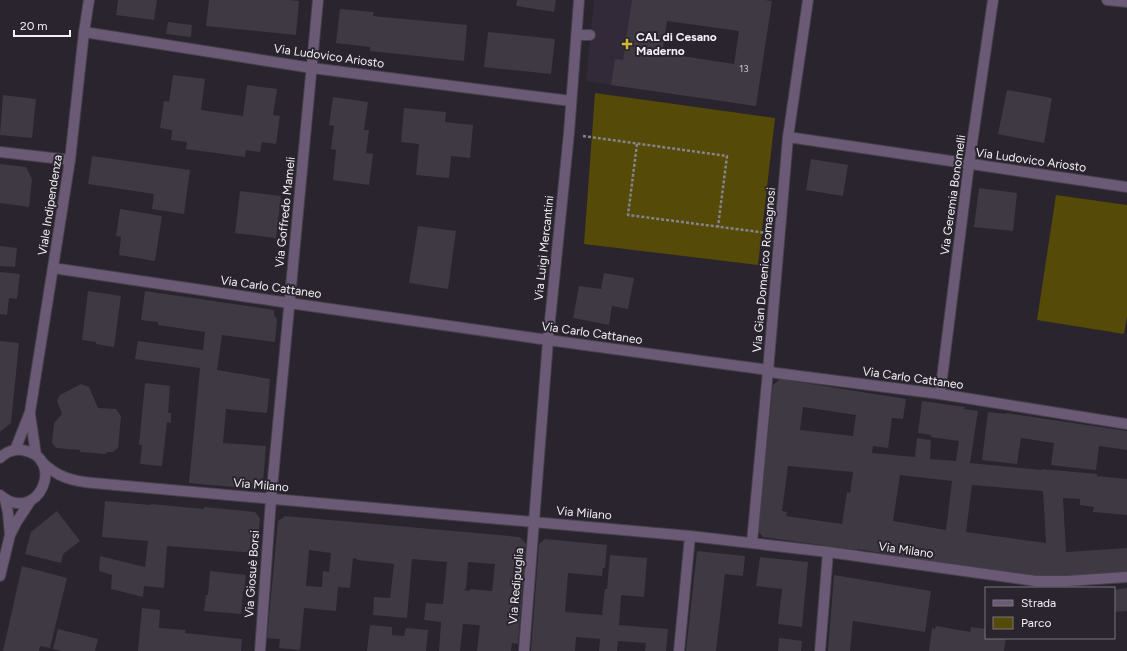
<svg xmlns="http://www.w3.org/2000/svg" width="1127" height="651" font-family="Figtree,sans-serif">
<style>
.built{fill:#332a39}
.green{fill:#554a07}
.building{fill:#3f3943;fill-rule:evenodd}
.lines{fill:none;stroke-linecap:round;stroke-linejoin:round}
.service-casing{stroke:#454049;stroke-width:12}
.minor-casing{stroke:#454049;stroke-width:12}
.tertiary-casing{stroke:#454049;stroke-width:12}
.path{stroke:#87838a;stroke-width:2.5;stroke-dasharray:3 2;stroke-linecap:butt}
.service{stroke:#6a5a76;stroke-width:10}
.minor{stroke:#6a5a76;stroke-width:10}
.tertiary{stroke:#6a5a76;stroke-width:10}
.poi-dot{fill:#d0b836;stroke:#29242d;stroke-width:1.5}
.labels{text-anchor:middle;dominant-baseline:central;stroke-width:4;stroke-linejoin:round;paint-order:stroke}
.number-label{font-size:10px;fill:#c6c2c8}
.poi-label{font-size:12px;font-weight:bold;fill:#f3eff5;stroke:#29242d;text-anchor:start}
.street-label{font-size:12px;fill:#f3eff5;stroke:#29242d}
</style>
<rect width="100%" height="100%" fill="#29242d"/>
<path class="built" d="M594,0H670L657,92L586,81Z"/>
<path class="green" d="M595,93L775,118L758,265L584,244Z
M1056,195L1127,205V316L1124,334L1037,320Z"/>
<path class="building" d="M118,0H157L154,20L116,15Z
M209,0H289L299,1L296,35L206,26Z
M517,0H556L554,12L516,6Z
M632,0H765L772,1L756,106L611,85L615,59L623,60ZM667,21L739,31L734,64L662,53Z
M340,9L374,12L373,16L467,25L464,61L370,51V47L336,43Z
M168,22L192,25L191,37L166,34Z
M488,32L555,39L551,74L484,67Z
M173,75L205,79L201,110L243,116L247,85L277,89L273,115L280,116L276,144L262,142L260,152L246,150L245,157L186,149L187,142L171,140L172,130L160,128L164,101L169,102Z
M1007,90L1052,98L1044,143L998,134Z
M3,95L36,99L32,138L0,135Z
M333,97L368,102L364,130H369L366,153L373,154L369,185L333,180L336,150L331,149L334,126L329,125Z
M404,108L446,112L445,122L473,125L470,158L451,156L449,178L416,175L419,144L401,142Z
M92,156L190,170L184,214L152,209L154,194L88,184Z
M811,159L848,165L843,196L806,190Z
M0,164L26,167L32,179L29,207L0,203Z
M979,188L1017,193L1013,231L974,227Z
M240,191L281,196L276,238L235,233Z
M120,209L162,216L155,261L119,255L121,237L116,236Z
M418,226L456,231L448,289L409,283Z
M0,246L17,248L15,267L0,266Z
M0,272L20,274L17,299L9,298L7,315L0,314Z
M604,273L634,278L628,309L612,306L609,325L573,318L579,286L601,289Z
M88,291L121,296L114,347L96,344V342L82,340Z
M145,291L274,310V315L277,320L275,342L222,335L217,370L270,379L267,413L226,409L223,443L266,446L263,482L256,489L189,483L200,368L135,359L138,341L203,350L205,332L158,325V322L141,320Z
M0,341L19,343L11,423L0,432Z
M780,379L906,399L903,419L892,418L888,448L873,446L872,453L915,457L917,438L931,440L930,459L956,461L959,441L931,437V435L918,433L922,401L965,407L964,409L978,411L970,463L1042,470V469L1097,474V476L1127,479V515L1093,512L1094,507L1080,505V499L1063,498L1066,552L1127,548V572L1048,578V577L942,563L857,549V550L763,537L758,531L773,385ZM803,407L856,415L853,436L800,430ZM788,466L853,472L850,493L847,492L842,524L786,516L787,512L782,511ZM900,475L952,481L946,530L893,521ZM972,485L1043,491L1046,543L966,532Z
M145,383L170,386L168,413H171V423L167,422L162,466L140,464L142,445H139Z
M81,384L89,387L98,408L116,409L121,416L118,448L113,452H108L105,454L80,452V450L56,448L52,443L54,423L62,414L57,401L60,395Z
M988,412L1006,414V413L1127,431V450L1099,446L1096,470L1051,465L1054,443L1021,438L1017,464L982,460Z
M105,501L151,505V504L204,509V507L255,512L260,518L257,553L167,546L164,588L144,586L143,597L111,589L112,575L99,571L100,556L145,567L148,541L102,537Z
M57,511L80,541L63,554L61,563L25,554L31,532Z
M285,516L520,537L526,544L518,644L512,643L511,651H477L480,625L463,624L460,651H439L441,622L424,620L426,603L443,604L447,562L412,559L407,618L373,615L374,597L390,598L394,564L357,560V559L353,558L350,588L338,587L336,611L304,608L300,650L279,648L280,639L267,638L278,521ZM309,550L331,553L329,572L323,571L322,587L306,586ZM468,562L495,564L492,591L470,589V591L464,590V589H466Z
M545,539L607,545L605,568H603L602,576L568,573L565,612L602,615L605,589H607L610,555L647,558L644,597L621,595L619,625L668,629L666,651H645L646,643L618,641L617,651H599L600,639L576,637L575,651H531L539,544Z
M697,551L745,556L743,576L725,574L716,651H686Z
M760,557L808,562L802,627L778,624L782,589L756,586Z
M22,566L67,578L50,648L40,646L39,651H3Z
M210,571L246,575L244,591H243L241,614L204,611L206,595H208Z
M834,575L931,591L925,632L853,621L850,651H828Z
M1127,588V611L1114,612V590Z
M142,608L160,610L159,628L186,630L185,633L242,639L241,651H138Z
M370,625L392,627V635L404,636L406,628L428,630L426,651H367Z
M936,626L970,632L971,627L986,629V638H1006L1004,651H929L932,628L935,629Z
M58,629L98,639L95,651H62L53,649Z
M779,638L802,641L801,651H778Z"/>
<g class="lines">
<defs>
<path id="service" d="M577,35H590"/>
<path id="minor" d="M1107,0L1127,2
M84,32L312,68L571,101
M788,137L1127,187
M0,152L70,160
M53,268L289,303L548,340L761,369L776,373L940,394L1127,424
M940,394L969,164L993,0
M42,462C57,477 72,481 93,483L690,536L828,552L1036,581H1067L1127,577
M752,542L768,371L788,137L808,0
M260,651L271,499L318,0
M524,651L548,340L569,133L579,0
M679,651L690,536
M820,651L828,552"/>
<path id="tertiary" d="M30,414L36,455
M15,450L30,412L70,160L84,32L89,0
M0,458C6,452 14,449 22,450C68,457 38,527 0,495
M5,499L8,513L10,535
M0,576L10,535L16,523L31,500"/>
</defs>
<use href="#service" class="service-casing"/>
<use href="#minor" class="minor-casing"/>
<use href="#tertiary" class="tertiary-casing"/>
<path class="path" d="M583,136L727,156L718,227
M637,144L628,215L767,233"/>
<use href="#service" class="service"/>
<use href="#minor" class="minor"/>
<use href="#tertiary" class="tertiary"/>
</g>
<path class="poi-dot" d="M625 38h4v4h4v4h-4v4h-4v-4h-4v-4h4z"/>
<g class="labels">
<g class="number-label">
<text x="744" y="68">13</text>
</g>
<g class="poi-label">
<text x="636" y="37">CAL di Cesano<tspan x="636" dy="14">Maderno</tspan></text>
</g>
<g class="street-label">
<text transform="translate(329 56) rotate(8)">Via Ludovico Ariosto</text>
<text transform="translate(1031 160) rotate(8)">Via Ludovico Ariosto</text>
<text transform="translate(953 195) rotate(-82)">Via Geremia Bonomelli</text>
<text transform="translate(50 205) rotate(-81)">Viale Indipendenza</text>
<text transform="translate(285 212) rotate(-84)">Via Goffredo Mameli</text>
<text transform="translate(544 248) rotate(-84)">Via Luigi Mercantini</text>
<text transform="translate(764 270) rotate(-85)">Via Gian Domenico Romagnosi</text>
<text transform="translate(271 287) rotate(8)">Via Carlo Cattaneo</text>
<text transform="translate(592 333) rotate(8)">Via Carlo Cattaneo</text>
<text transform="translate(913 378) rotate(8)">Via Carlo Cattaneo</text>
<text transform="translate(261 485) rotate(5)">Via Milano</text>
<text transform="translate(584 513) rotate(5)">Via Milano</text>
<text transform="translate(906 550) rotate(8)">Via Milano</text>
<text transform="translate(252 574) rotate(-86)">Via Giosuè Borsi</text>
<text transform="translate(516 586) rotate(-85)">Via Redipuglia</text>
</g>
</g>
<rect x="985" y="587" width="130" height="52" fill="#29242d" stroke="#7a757d"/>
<rect x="993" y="600" width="20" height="6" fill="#6a5a76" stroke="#7a757d"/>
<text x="1021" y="607" font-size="12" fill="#f3eff5">Strada</text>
<rect x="993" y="617" width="20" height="12" fill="#554a07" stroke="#7a757d"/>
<text x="1021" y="627" font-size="12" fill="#f3eff5">Parco</text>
<path d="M14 30v6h56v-6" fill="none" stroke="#f3eff5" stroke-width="2"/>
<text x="20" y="30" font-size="12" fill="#f3eff5" stroke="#29242d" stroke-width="3" paint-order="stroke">20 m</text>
</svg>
